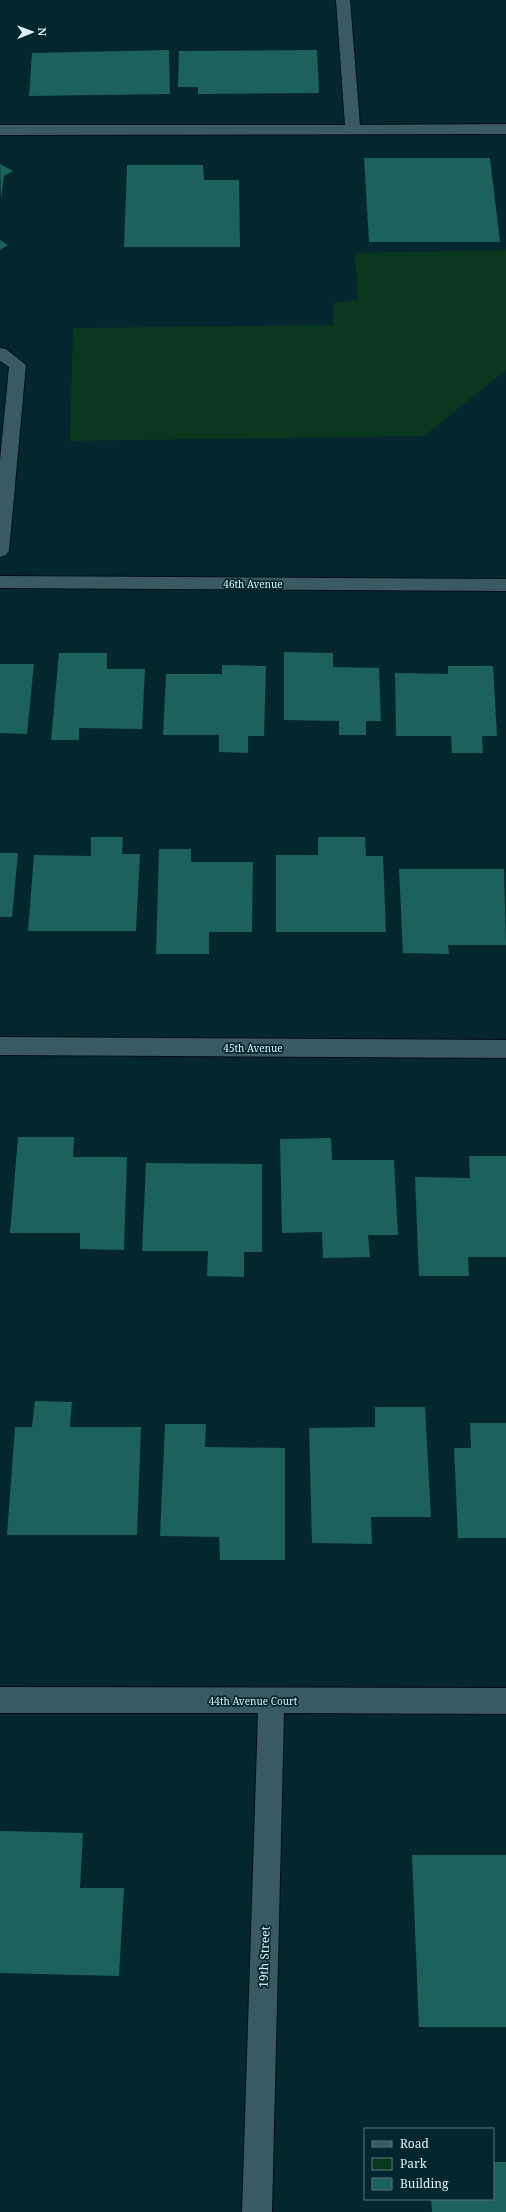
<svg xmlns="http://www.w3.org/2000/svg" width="506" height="2212" font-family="'Noto Serif',serif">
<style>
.green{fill:#08371d}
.building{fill:#1c615a}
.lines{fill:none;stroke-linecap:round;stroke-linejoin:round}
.minor-casing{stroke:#000f15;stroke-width:2}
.minor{fill:#395a64;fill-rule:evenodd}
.labels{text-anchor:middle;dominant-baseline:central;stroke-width:3.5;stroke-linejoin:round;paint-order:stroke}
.street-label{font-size:10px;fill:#def0f5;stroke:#04272f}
.near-street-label{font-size:12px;fill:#def0f5;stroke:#04272f}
</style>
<rect width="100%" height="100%" fill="#04272f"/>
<path class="green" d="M506,250V370L424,436L70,441L73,328L333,325V303L358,300L355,253Z"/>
<path class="building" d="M169,50L170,94L29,96L32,53Z
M317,50L319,93L198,94V87H178L179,51Z
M364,158H490L500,242H369Z
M0,164L13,171L4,176L1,199Z
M127,165H203L204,180H239L240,247H124Z
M0,240L8,245L0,250Z
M284,652L333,653V667L379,668L381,721H366V735H339V721L284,720Z
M59,653H107V669H145L142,729L79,728V740H51Z
M0,664H34L27,734L0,733Z
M222,665L266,666L264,736H248V753L219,752V735H163L166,674H222Z
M448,666H493L497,736H482L483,753H452L451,736H396L395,673L448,674Z
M91,837H123L122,854H140L136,931H28L34,855L91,856Z
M318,837H365L366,856H383L386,932H276V855H318Z
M159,849H191V862H253L252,932H209V954H156Z
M0,853H18L12,917H0Z
M399,869H504L506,945H448L449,954L403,953Z
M18,1137H74L73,1157H127L124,1250L80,1249V1233H10Z
M331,1138L332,1160H394L398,1235H368L370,1257L323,1258L322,1232L282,1233L280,1139Z
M469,1156H506V1257H468L469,1276H419L415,1177L470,1178Z
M146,1163L262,1164V1252H244V1277L207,1276L208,1251H142Z
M35,1401L72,1402L70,1427H141L137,1535H7L15,1427H32Z
M375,1407H425L431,1517H371L372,1544L312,1543L309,1428L375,1427Z
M470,1423H506V1538H458L454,1448H471Z
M165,1424H206L205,1447L285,1448V1560H220L219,1537L160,1536Z
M0,1831L83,1833L80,1888H124L119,1976L0,1973Z
M412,1855H506V2027H419Z
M493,2162H506V2212H432L431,2199H493Z"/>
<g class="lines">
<defs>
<path id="minor" d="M336,0H350L360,125L506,124V134L0,135V125H345Z
M0,348L6,349L26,365L9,551L6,555L0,557V460L9,367L0,361Z
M0,576L506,579V591L0,588Z
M0,1037L506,1040V1058L0,1055Z
M0,1687L506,1688V1714L284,1713L272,2212H242L258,1713H0Z"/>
</defs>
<use href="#minor" class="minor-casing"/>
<use href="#minor" class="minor"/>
</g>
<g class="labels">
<g class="street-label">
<text x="253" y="584">46th Avenue</text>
<text x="253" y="1048">45th Avenue</text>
<text x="253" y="1701">44th Avenue Court</text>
</g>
<g class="near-street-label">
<text transform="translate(264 1957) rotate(-88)">19th Street</text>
</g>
</g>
<rect x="364" y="2128" width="130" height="72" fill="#04272f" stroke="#5b777e"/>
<rect x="372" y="2141" width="20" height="6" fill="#395a64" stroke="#5b777e"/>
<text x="400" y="2148" font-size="12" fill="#def0f5">Road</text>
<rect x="372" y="2158" width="20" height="12" fill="#08371d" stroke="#5b777e"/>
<text x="400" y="2168" font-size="12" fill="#def0f5">Park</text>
<rect x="372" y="2178" width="20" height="12" fill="#1c615a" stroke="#5b777e"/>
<text x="400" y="2188" font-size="12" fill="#def0f5">Building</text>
<g transform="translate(32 32) rotate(89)" stroke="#04272f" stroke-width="3" paint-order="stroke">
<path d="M0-3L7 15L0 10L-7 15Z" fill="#def0f5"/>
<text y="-6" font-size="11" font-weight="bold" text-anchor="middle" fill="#def0f5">N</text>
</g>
</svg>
